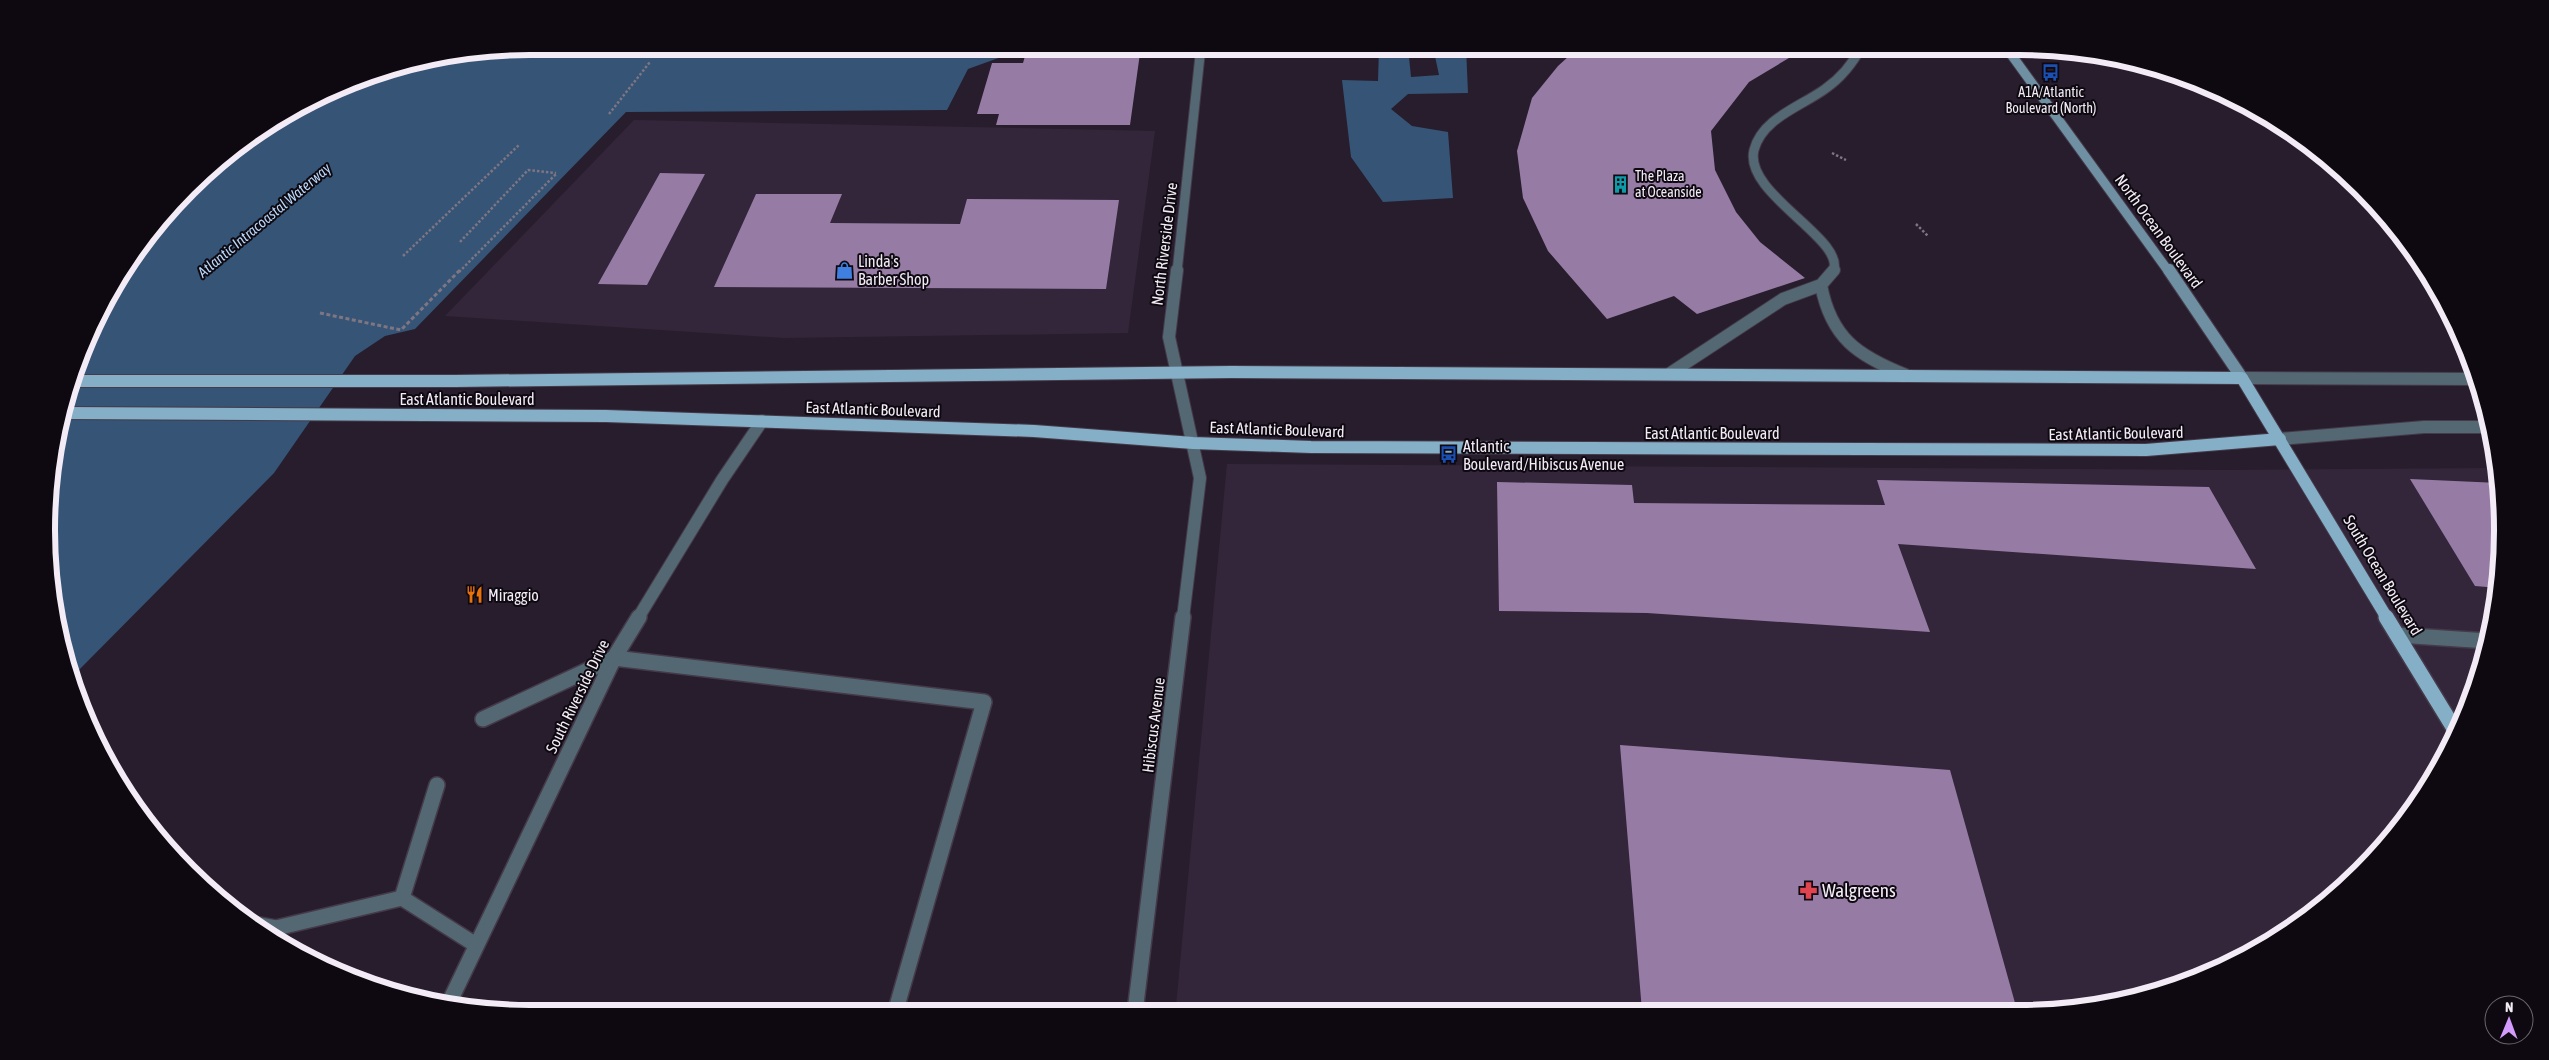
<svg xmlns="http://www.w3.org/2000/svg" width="2549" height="1060" font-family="'Asap Condensed',sans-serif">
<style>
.built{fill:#33263b}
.water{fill:#355476}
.building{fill:#967ca5}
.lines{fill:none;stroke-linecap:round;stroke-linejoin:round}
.service-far2-casing{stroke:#443a49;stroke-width:11}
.service-far1-casing{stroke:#443a49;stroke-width:14}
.service-casing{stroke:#443a49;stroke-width:18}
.minor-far2-casing{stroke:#443a49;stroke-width:11}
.minor-far1-casing{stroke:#443a49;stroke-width:14}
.minor-casing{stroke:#443a49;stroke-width:18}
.secondary-far1-casing{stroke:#443a49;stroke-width:11}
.secondary-casing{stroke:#443a49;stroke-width:14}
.primary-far1-casing{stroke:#443a49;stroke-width:14}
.primary-casing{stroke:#443a49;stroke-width:18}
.path-far1{stroke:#7f7683;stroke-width:2.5;stroke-dasharray:2.5 2;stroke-linecap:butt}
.path{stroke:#7f7683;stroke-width:3;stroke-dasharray:4 2.5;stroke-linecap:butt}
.service-far2{stroke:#546874;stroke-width:9}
.service-far1{stroke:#546874;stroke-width:12}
.service{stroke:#546874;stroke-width:15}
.minor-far2{stroke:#546874;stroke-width:9}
.minor-far1{stroke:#546874;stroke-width:12}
.minor{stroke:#546874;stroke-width:15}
.secondary-far1{stroke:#6f8fa2;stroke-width:9}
.secondary{stroke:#6f8fa2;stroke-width:12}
.primary-far1{stroke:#85aec7;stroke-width:12}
.primary{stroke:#85aec7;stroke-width:15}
.labels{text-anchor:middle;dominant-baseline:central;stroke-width:4;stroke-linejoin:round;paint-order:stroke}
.far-poi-label{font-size:14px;fill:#f3ecf7;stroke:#0e0910}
.far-water-label{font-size:15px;font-style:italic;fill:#b8d7fa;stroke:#0e0910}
.street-label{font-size:16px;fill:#f3ecf7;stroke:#0e0910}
.poi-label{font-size:16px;fill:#f3ecf7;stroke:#0e0910;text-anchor:start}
.near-poi-label{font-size:19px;fill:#f3ecf7;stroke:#0e0910;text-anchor:start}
.rim{fill:none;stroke:#f3ecf7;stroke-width:6}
</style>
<rect width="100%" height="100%" fill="#281d2d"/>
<path class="built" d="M634,120L1155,131L1128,333L784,338L445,316Z
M1227,464L2226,470L2497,468L2502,498L2499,593L2477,685L2421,799L2338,894L2233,964L2082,1010L1261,1012L1176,1006Z"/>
<path class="water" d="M530,46H1017L1015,52L968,69L947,110L626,112L415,329L385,336L355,356L274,473L72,677L56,625L46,530L50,467L72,374L111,288L166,211L211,166L288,111L374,72Z
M1379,47H1408L1411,77L1439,75L1433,47H1466L1468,93L1408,94L1391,109L1412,126L1448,132L1453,198L1383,202L1351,157L1342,80L1378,81Z"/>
<path class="building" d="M1028,46H1141L1130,125H996L999,114H977L992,63H1023Z
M1580,46H1831L1834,53L1799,52L1749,82L1711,131L1715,170L1736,212L1760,242L1805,278L1697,314L1674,296L1607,319L1548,251L1523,198L1517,151L1532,98L1558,66Z
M660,173L705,174L647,285L598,284Z
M756,194H842L830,223L960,224L967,199L1119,200L1106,289L714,287Z
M2410,479L2499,483L2502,498L2499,588L2475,586Z
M1877,480L2209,487L2256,569L1898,544L1930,632L1647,613L1499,611L1497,482L1632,485L1634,503L1885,505Z
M1620,745L1950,770L2017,1010L1642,1011Z"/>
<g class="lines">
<defs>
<path id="service-far2" d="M1833,272C1848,240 1743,194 1754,150C1762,118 1802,106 1825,89C1841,78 1853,63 1862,46"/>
<path id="service-far1" d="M1821,285L1834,270
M1669,374L1783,299L1821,285C1831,338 1858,356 1906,375"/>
<path id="service" d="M2398,635L2488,641
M483,719L614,658L984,702L895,1013
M437,785L402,898L476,945
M254,924L276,928L402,898"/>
<path id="minor-far2" d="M1177,272L1201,46"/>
<path id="minor-far1" d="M1177,270L1169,337L1200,478L1183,618
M2242,378L2477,379
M2280,439L2424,427H2490
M638,618L722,480L762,421"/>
<path id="minor" d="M450,1001L614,658L639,617
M1135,1012L1183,617"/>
<path id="secondary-far1" d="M2005,46L2169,272"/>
<path id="secondary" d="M2169,270L2242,378"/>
<path id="primary-far1" d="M70,381H455L1231,372L2242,378L2387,618
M63,413L606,416L1034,431L1193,443L1311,447L2146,450L2280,439"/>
<path id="primary" d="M2386,617L2455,730"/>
</defs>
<use href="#service-far2" class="service-far2-casing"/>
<use href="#service-far1" class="service-far1-casing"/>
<use href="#service" class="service-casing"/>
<use href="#minor-far2" class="minor-far2-casing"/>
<use href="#minor-far1" class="minor-far1-casing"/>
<use href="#minor" class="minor-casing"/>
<use href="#secondary-far1" class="secondary-far1-casing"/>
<use href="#secondary" class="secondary-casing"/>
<use href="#primary-far1" class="primary-far1-casing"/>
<use href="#primary" class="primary-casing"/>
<path class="path-far1" d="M609,114L650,62
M1832,153L1846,160
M1916,224L1928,236
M460,242L528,170L556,173
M403,256L520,144
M459,272L557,173"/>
<path class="path" d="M320,313L401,330L460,270"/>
<use href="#service-far2" class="service-far2"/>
<use href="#service-far1" class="service-far1"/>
<use href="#service" class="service"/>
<use href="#minor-far2" class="minor-far2"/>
<use href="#minor-far1" class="minor-far1"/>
<use href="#minor" class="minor"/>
<use href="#secondary-far1" class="secondary-far1"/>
<use href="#secondary" class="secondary"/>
<use href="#primary-far1" class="primary-far1"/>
<use href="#primary" class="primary"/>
</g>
<defs>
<symbol id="bus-bare" viewBox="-9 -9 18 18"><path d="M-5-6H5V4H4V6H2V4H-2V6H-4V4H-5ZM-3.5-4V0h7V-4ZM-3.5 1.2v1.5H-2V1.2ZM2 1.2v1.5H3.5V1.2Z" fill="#1a4fb4" stroke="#0e0910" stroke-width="2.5" paint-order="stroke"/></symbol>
<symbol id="building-bare" viewBox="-9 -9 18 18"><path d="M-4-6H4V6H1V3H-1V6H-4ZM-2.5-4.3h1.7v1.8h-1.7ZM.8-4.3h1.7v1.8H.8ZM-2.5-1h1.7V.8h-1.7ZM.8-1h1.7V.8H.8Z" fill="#0f9aa8" stroke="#0e0910" stroke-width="2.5" paint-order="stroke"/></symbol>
<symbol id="shop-bare" viewBox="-9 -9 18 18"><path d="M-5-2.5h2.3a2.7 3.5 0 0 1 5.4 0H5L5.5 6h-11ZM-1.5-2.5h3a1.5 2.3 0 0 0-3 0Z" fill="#3f7fe0" stroke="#0e0910" stroke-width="2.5" paint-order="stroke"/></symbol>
<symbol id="restaurant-bare" viewBox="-9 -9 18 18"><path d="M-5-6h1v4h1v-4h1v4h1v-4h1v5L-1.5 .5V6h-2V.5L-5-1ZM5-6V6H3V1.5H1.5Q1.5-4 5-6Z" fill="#e8710a" stroke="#0e0910" stroke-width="2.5" paint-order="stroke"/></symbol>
<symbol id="pharmacy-bare" viewBox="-9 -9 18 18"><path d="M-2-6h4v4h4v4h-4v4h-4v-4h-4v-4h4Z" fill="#e0444e" stroke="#0e0910" stroke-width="2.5" paint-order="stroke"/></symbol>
</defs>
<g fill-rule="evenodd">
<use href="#bus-bare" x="2038" y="60" width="25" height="25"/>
<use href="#building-bare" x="1608" y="172" width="25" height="25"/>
<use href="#shop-bare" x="832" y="258" width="25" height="25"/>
<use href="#bus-bare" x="1436" y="442" width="25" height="25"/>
<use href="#restaurant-bare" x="462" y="582" width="25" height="25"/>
<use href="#pharmacy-bare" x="1796" y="878" width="25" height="25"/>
</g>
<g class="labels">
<g class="far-poi-label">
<text x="2051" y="92">A1A/Atlantic<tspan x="2051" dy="16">Boulevard (North)</tspan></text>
<text x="1635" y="176" text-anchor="start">The Plaza<tspan x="1635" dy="16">at Oceanside</tspan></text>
</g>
<g class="far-water-label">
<text transform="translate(264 220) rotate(-40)">Atlantic Intracoastal Waterway</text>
</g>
<g class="street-label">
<text transform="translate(2159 231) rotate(54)">North Ocean Boulevard</text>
<text transform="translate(1164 244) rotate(-83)">North Riverside Drive</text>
<text x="467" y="399">East Atlantic Boulevard</text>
<text transform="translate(873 409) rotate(2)">East Atlantic Boulevard</text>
<text transform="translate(1277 429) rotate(2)">East Atlantic Boulevard</text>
<text x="1712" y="433">East Atlantic Boulevard</text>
<text transform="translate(2116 433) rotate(-1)">East Atlantic Boulevard</text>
<text transform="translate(2383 575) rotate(59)">South Ocean Boulevard</text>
<text transform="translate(577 696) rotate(-64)">South Riverside Drive</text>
<text transform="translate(1153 725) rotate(-83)">Hibiscus Avenue</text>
</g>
<g class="poi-label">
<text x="858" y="261">Linda's<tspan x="858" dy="18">Barber Shop</tspan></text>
<text x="1463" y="446">Atlantic<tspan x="1463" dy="18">Boulevard/Hibiscus Avenue</tspan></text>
<text x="488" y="595">Miraggio</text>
</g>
<g class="near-poi-label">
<text x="1822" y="890">Walgreens</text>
</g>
</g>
<path d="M0 0H2549V1060H0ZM530 55H2019A475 475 0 0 1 2494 530V530A475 475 0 0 1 2019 1005H530A475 475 0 0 1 55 530V530A475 475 0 0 1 530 55Z" fill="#0e0910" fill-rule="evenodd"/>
<path class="rim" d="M530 55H2019A475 475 0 0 1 2494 530V530A475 475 0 0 1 2019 1005H530A475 475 0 0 1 55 530V530A475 475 0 0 1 530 55Z"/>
<g transform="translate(2509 1020) rotate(1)"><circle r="24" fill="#0e0910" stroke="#6a646c"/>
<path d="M0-4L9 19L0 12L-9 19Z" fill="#d39cfc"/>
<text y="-8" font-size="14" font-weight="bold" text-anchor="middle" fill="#f3ecf7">N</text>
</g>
</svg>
